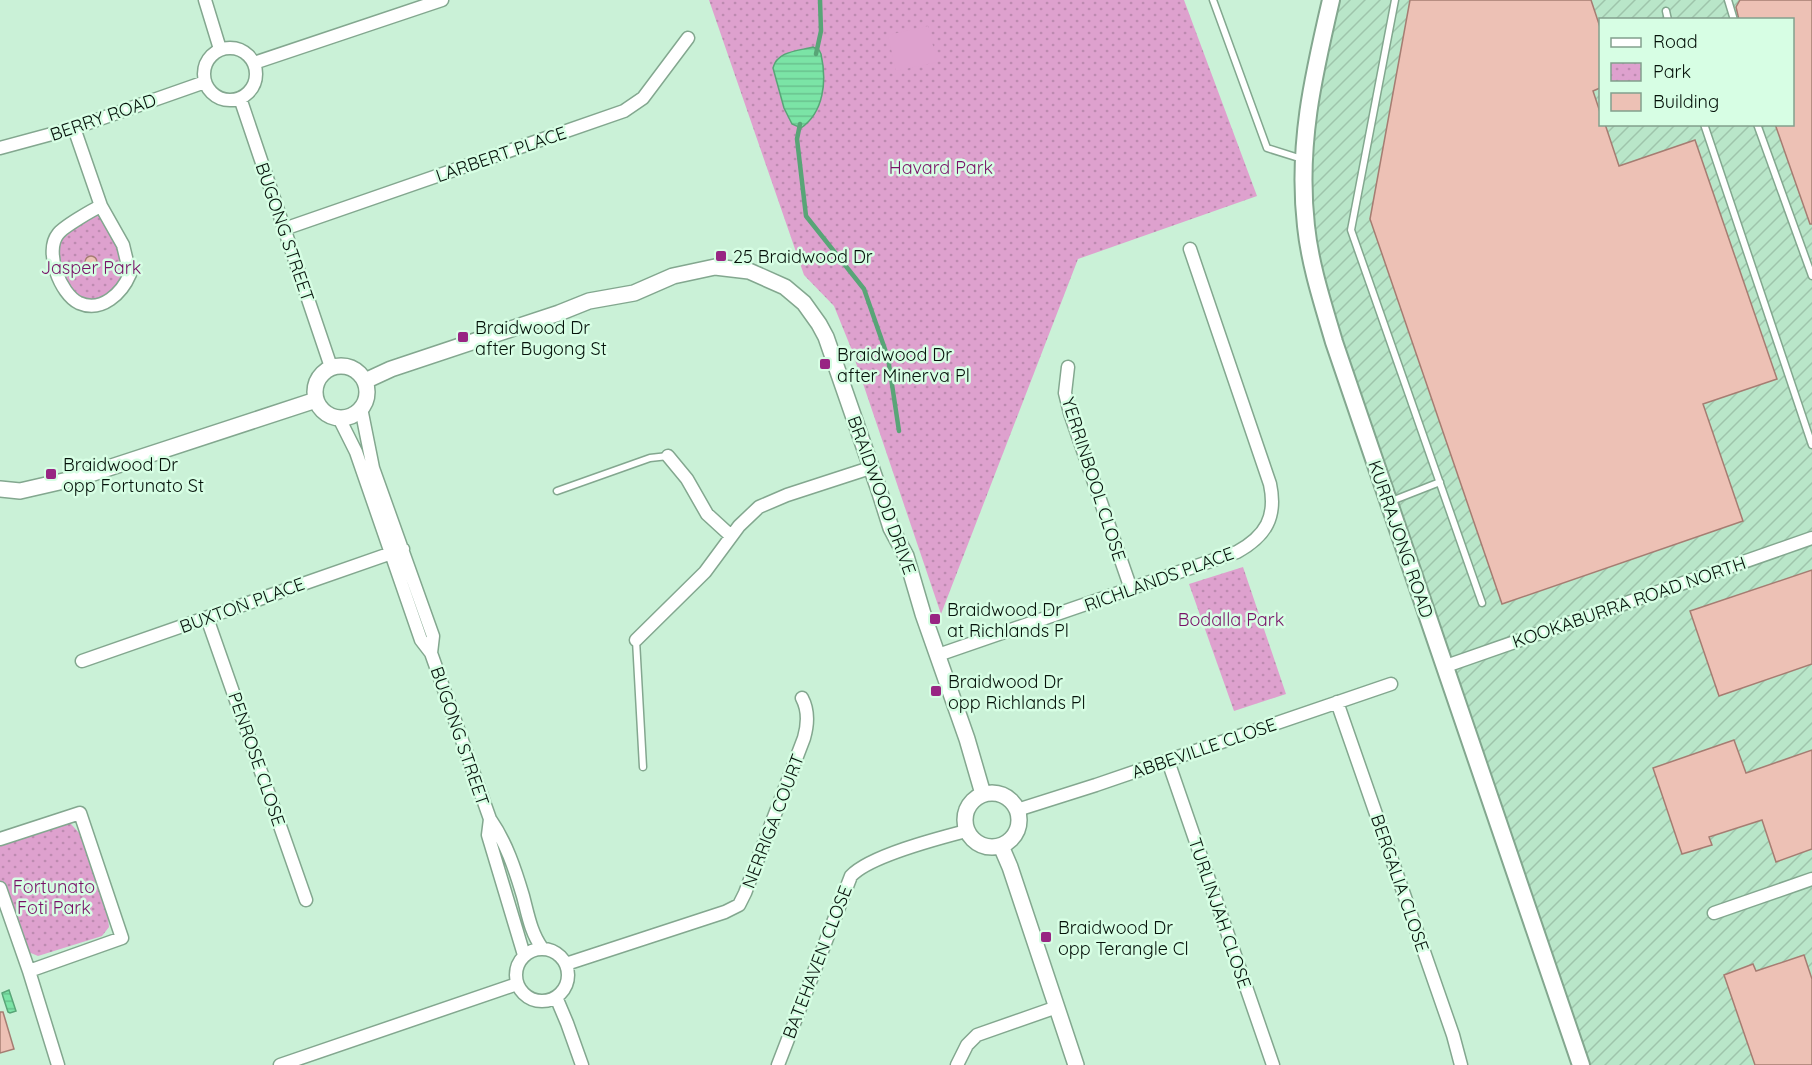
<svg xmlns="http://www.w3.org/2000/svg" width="1812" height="1065" font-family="Quicksand,sans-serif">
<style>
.industrial{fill:url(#industrial-furrows);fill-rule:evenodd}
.park{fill:url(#park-dots)}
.pitch{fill:#dea1ce}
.water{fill:url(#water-rules);stroke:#58a577;stroke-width:1.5}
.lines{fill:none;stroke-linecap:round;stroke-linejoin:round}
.stream{stroke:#58a577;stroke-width:4.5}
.building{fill:#edc1b5;stroke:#a57d72;stroke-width:1.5}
.service-casing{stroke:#83a78f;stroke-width:9}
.minor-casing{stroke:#83a78f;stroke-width:15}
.tertiary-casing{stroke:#83a78f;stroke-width:18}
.secondary-casing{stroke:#83a78f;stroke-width:20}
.service{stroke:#fff;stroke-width:6}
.minor{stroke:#fff;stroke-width:12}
.tertiary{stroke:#fff;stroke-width:15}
.secondary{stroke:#fff;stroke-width:16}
.poi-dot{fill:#982583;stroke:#d7fee4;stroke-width:2}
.labels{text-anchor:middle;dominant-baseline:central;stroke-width:5;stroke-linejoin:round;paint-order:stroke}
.street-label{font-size:18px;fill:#05120a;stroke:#d7fee4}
.park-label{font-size:18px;fill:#781167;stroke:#d7fee4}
.poi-label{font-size:18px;fill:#05120a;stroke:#d7fee4;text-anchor:start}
</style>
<defs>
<pattern id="industrial-furrows" width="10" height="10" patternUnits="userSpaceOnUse" patternTransform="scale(1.5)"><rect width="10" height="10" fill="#b9e6c9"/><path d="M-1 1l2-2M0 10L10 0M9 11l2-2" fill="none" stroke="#9ec4ab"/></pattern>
<pattern id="park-dots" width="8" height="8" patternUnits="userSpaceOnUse" patternTransform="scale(1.5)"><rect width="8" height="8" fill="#dea1ce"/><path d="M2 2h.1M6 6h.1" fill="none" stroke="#bd8ab0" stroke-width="1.8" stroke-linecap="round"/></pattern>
<pattern id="water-rules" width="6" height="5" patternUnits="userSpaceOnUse" patternTransform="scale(1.5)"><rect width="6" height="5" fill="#7be4a6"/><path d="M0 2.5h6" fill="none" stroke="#69c38e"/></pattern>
</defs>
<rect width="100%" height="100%" fill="#caf1d7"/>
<path class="industrial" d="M1331,0H1812V1065H1581L1446,666L1306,227L1314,74ZM1600,20H1792V124H1600Z"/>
<path class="park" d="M709,0H1184L1257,196L1078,259L941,614L851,348L834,306L804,275Z
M98,214C114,227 131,274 116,292C111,297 101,299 94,302L71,292L59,265L58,244C68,233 84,219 98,214Z
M1243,567L1286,694L1234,711L1189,584Z
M63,822L71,824L80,834L107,910L109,927L102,936L38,956L26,951L22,945L0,880V845L4,842Z"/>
<path class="pitch" d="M928,26L937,62L896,71L888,35Z"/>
<path class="water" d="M813,47L819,50L821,54C827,81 824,112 801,128L792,124L784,108L773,68C777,51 798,51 813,47Z
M9,990L16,1011L10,1013L8,1012C7,1009 2,994 2,993Z"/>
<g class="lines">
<path class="stream" d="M816,54L821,31L820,0
M800,124L797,139L806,216L864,289L888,358L899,431"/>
</g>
<path class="building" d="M1410,0H1591L1600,27V88L1593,91L1600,112V124H1605L1619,166L1695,140L1777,379L1703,404L1743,521L1502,604L1370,219Z
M1740,0H1812V224H1810L1775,124H1792V20H1739L1736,7Z
M85 262a6 6 0 1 1 12 0a6 6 0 1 1-12 0Z
M1812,570V664L1719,696L1690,611Z
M1734,740L1746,773L1812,750V849L1776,862L1762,820L1709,837L1712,845L1682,854L1653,768Z
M1804,955L1812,979V1065H1755L1724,975L1753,964L1756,971Z
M0,1012H3L14,1049L0,1053Z"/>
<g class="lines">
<defs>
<path id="service" d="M1213,0L1267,148L1302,159
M1395,0L1351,230L1482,603
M1728,0L1734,20
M1666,11L1668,20
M1704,124L1812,445
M1757,124L1812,276
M557,491L650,458L668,456
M1389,502L1440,482
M636,640L643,767"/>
<path id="minor" d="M205,0L220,49
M204 74a26 26 0 1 1 52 0a26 26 0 1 1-52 0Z
M254,63L442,0
M240,98L331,367
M74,128L101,206L123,245L130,274C122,293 102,313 79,303C60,294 44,251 58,234C63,227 92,210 101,206
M0,148L74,128L205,82
M284,229L624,111L643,98L688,38
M1068,367L1065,393L1070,413L1131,589
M361,408L373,468L433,636L431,653
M339,418L356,452L421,640L431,653L490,819C506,842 515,869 523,896C528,915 531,933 542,948
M668,456L687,479L707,514L731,536
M207,618L306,900
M636,640L705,572L739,526L759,507L787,495L870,468
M938,655L1237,552C1266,536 1277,517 1270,484L1190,249
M82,661L403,549
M1446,666L1812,538
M1337,702L1453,1035L1461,1065
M1168,761L1273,1065
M1017,810L1096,785L1391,684
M490,819L488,835L524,955
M0,839L80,813L122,938L29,971
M0,888L29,971L58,1065
M1714,913L1812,879
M516 975a26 26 0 1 1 52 0a26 26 0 1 1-52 0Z
M566,964L725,912L739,905L745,893L804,738C808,724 809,711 802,698
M556,997L567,1023L582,1065
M280,1065L517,984
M778,1065L851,876C869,856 939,838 966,831
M957,1065L967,1045L977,1035L1057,1007"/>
<path id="tertiary" d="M315 392a26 26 0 1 1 52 0a26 26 0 1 1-52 0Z
M365,381L391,369L559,313L589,301L634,293L673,276L715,267L749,271L785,287L804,303L819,324L826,337L879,490L891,528L906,556L923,614L967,739L983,794
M0,489L20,491L81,477L316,400
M965 820a27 27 0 1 1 54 0a27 27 0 1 1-54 0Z
M1001,846L1010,867L1076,1065"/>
<path id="secondary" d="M1331,0C1313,77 1297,146 1306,226C1310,265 1323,304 1334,342L1581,1065"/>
</defs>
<use href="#service" class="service-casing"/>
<use href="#minor" class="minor-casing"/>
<use href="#tertiary" class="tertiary-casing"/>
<use href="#secondary" class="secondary-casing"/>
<use href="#service" class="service"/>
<use href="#minor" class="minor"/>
<use href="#tertiary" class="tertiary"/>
<use href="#secondary" class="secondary"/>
</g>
<g class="poi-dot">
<rect x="715" y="250" width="12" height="12" rx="3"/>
<rect x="457" y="331" width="12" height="12" rx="3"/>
<rect x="819" y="358" width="12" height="12" rx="3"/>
<rect x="45" y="468" width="12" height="12" rx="3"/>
<rect x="929" y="613" width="12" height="12" rx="3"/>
<rect x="930" y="685" width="12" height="12" rx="3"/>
<rect x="1040" y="931" width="12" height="12" rx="3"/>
</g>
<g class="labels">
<g class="street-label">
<text transform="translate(103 117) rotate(-19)">BERRY ROAD</text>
<text transform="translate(501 154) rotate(-19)">LARBERT PLACE</text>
<text transform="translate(285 232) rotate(71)">BUGONG STREET</text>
<text transform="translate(1094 479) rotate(72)">YERRINBOOL CLOSE</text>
<text transform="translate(882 495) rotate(70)">BRAIDWOOD DRIVE</text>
<text transform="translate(1401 539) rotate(71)">KURRAJONG ROAD</text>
<text transform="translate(1159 579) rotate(-20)">RICHLANDS PLACE</text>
<text transform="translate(1629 602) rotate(-19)">KOOKABURRA ROAD NORTH</text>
<text transform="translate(242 605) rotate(-20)">BUXTON PLACE</text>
<text transform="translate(460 736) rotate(71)">BUGONG STREET</text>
<text transform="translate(1204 748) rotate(-19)">ABBEVILLE CLOSE</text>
<text transform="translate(257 759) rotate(71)">PENROSE CLOSE</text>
<text transform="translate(773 821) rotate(-69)">NERRIGA COURT</text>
<text transform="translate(1400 883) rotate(71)">BERGALIA CLOSE</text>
<text transform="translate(1220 913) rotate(71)">TURLINJAH CLOSE</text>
<text transform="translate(817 962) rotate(-69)">BATEHAVEN CLOSE</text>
</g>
<g class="park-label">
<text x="941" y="167">Havard Park</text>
<text x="91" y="267">Jasper Park</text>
<text x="1231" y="619">Bodalla Park</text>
<text x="54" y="886">Fortunato<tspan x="54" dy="21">Foti Park</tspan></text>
</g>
<g class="poi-label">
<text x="733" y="256">25 Braidwood Dr</text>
<text x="475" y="327">Braidwood Dr<tspan x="475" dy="21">after Bugong St</tspan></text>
<text x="837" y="354">Braidwood Dr<tspan x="837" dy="21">after Minerva Pl</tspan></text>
<text x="63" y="464">Braidwood Dr<tspan x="63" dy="21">opp Fortunato St</tspan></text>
<text x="947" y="609">Braidwood Dr<tspan x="947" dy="21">at Richlands Pl</tspan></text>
<text x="948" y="681">Braidwood Dr<tspan x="948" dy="21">opp Richlands Pl</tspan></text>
<text x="1058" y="927">Braidwood Dr<tspan x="1058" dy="21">opp Terangle Cl</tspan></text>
</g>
</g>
<rect x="1599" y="18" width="195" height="108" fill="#d7fee4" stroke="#83a08d" stroke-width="1.5"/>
<rect x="1611" y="38" width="30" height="9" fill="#ffffff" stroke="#83a08d" stroke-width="1.5"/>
<text x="1653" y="48" font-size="18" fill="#05120a">Road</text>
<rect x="1611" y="63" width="30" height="18" fill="url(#park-dots)" stroke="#83a08d" stroke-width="1.5"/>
<text x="1653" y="78" font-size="18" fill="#05120a">Park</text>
<rect x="1611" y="93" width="30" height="18" fill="#edc1b5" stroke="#83a08d" stroke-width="1.5"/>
<text x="1653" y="108" font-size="18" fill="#05120a">Building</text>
</svg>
